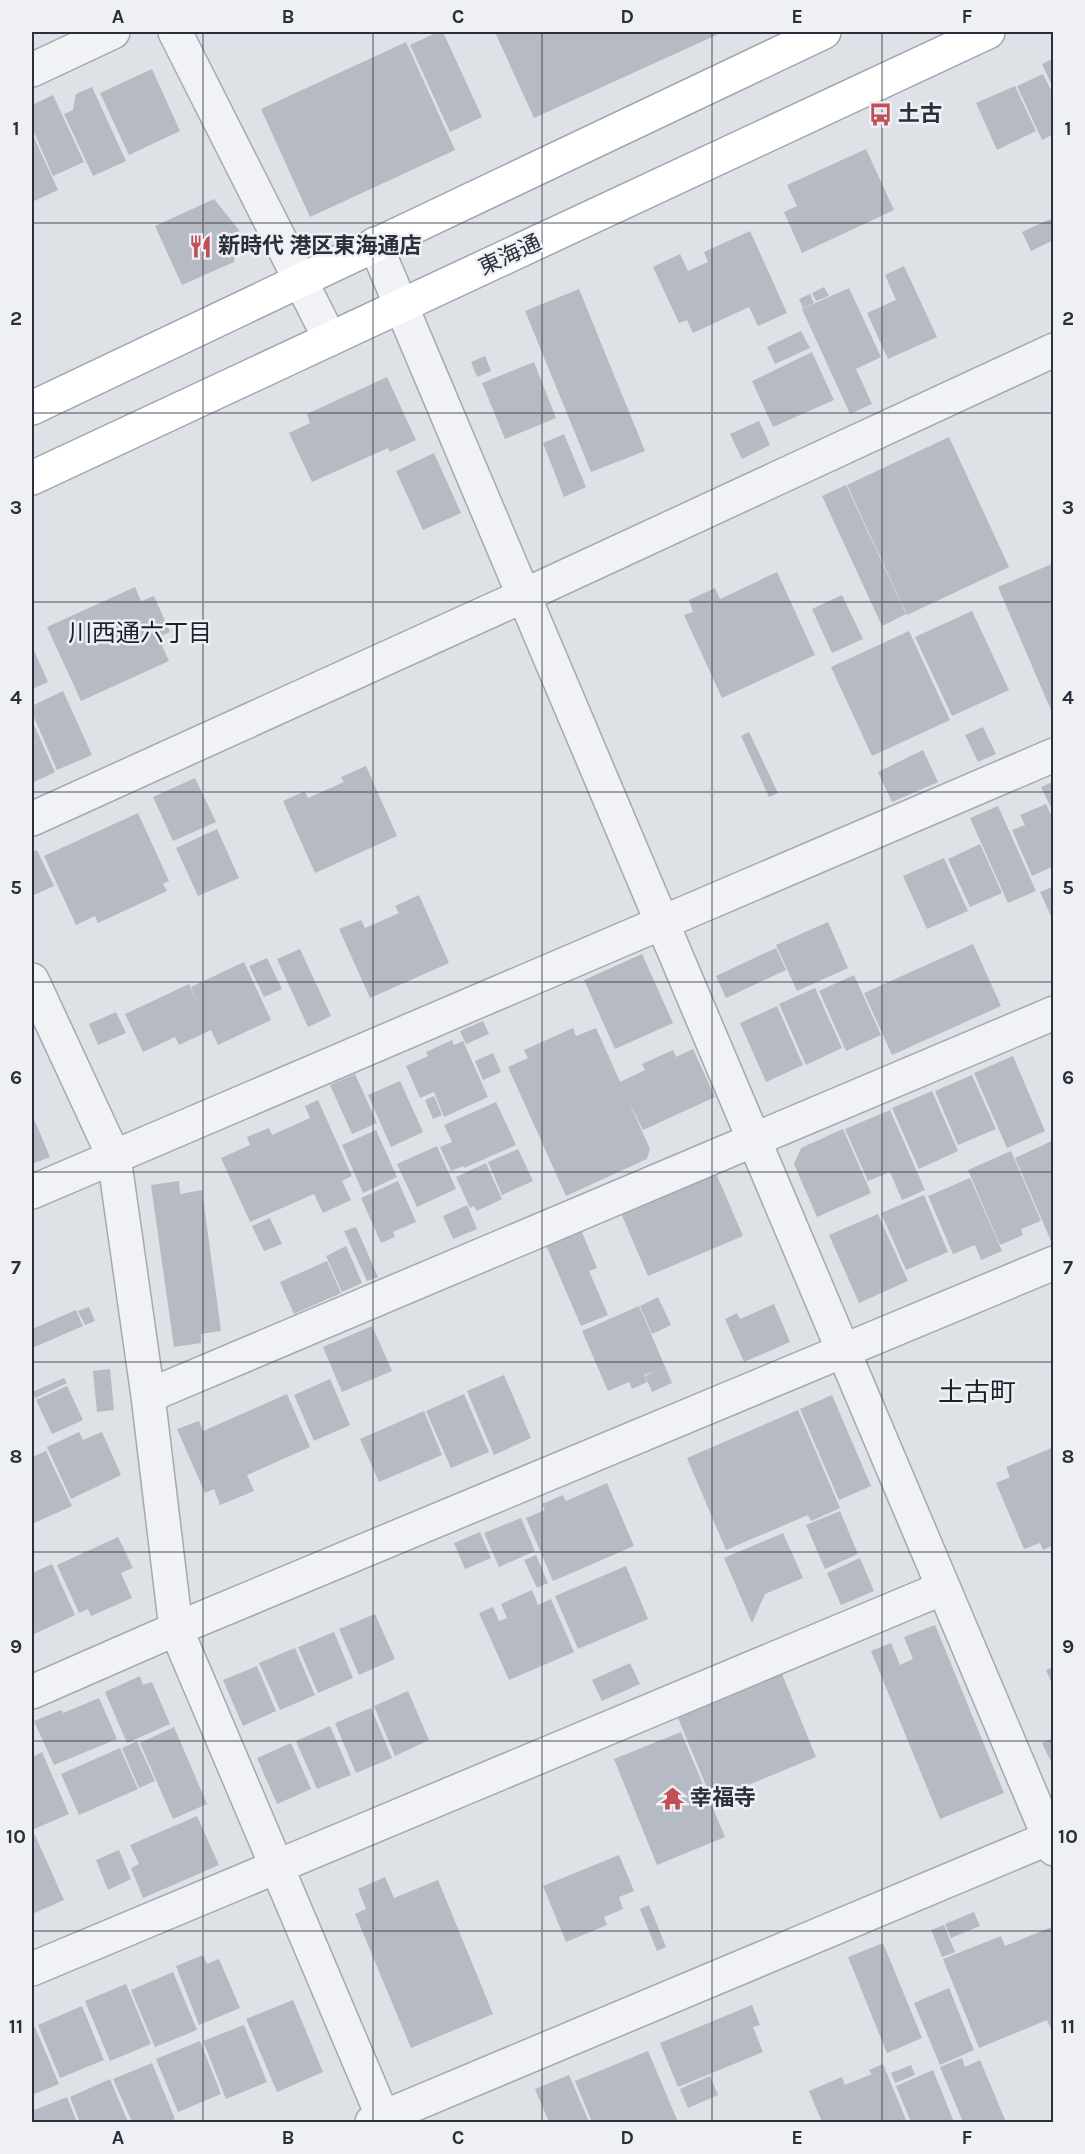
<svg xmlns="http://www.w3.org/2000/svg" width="1085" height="2154" font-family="Karla,'Noto Sans JP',sans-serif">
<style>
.building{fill:#b6bac3}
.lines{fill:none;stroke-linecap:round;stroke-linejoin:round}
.minor-casing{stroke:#a4a8b0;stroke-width:36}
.major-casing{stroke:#9fa5b1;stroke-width:36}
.minor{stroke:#f1f2f5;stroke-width:33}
.major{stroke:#fff;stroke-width:33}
.grid{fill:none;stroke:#292f3c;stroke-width:1.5;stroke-opacity:0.55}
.labels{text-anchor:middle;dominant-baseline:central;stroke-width:5;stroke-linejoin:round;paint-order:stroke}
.poi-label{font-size:22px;font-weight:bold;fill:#292f3c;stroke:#eef0f4;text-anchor:start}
.street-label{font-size:22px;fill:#292f3c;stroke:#eef0f4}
.neighbourhood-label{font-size:24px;fill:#1b202d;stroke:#eef0f4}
.quarter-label{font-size:26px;fill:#1b202d;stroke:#eef0f4}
.neatline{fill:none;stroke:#292f3c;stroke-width:2}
.grid-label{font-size:20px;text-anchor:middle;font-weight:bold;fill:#292f3c}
</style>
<rect width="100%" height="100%" fill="#dee1e6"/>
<path class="building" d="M438,32H443L482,117L450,132L410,45Z
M495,32H723L534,118Z
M406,42L455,150L310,217L261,109Z
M1054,58V90L1042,64Z
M152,69L180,131L129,155L100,93Z
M1043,74L1054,96V134L1042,140L1017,86Z
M1015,86L1036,131L997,150L976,103Z
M92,87L126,161L93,176L64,114L73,110L76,94Z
M53,95L84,162L53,176L32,128V105Z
M32,133L58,190L32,202Z
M866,149L894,210L802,253L784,212L797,206L787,185Z
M214,199L239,230L234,262L182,285L155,226Z
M1050,219L1054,228V240L1031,251L1022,232Z
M750,231L787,313L758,326L749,307L693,333L687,320L679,323L653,267L680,254L688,271L708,262L704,252Z
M904,266L937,337L888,359L867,313L896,300L885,275Z
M824,287L829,296L816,301L812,293Z
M849,288L881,357L856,369L872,404L850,414L802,309Z
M579,289L645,451L591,472L525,311Z
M810,294L814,303L803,308L799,299Z
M801,331L810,348L775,364L767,347Z
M812,352L834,400L773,427L752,381Z
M485,356L491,371L477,377L471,362Z
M534,362L556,418L505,439L482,383Z
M387,377L416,440L390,452L388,448L312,482L289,433L310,423L307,414Z
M759,421L770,445L742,459L730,434Z
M564,434L586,487L564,497L543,443Z
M949,437L1009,567L907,615L847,485Z
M434,453L461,513L423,530L396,471Z
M846,485L906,614L882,626L822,496Z
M1054,563V717L998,587Z
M777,572L815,655L722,698L684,615L693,612L689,600L715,588L720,599Z
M135,587L141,601L154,596L170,632L158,637L169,661L81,701L47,627Z
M842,595L863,639L832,653L812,609Z
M972,611L1009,690L952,716L915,637Z
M909,631L950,720L872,756L831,667Z
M32,646L48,682L32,689Z
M63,691L92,755L57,770L32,713V706Z
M32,720L55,772L32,783Z
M983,727L996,754L978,762L965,735Z
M749,732L778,793L769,797L741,736Z
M923,750L938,782L892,802L878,772Z
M366,766L397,836L315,873L283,801L305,791L308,798L344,782L341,777Z
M195,778L216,822L173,841L153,797Z
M1054,781V814L1041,787Z
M1046,804L1054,821V866L1032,876L1012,830L1025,825L1020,815Z
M998,806L1036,891L1008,903L970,818Z
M138,813L169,881L163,884L167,891L98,923L95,916L76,925L44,856Z
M217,829L239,878L198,896L176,848Z
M980,844L1002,893L970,907L948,859Z
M37,850L54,886L32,896V852Z
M944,858L968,911L927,929L903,876Z
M1054,886V923L1040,892Z
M419,895L449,963L370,998L339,929L361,920L365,928L399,913L395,906Z
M828,922L848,968L797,991L776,945Z
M973,944L1001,1006L892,1055L864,993Z
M776,948L786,970L726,998L716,976Z
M300,949L331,1016L308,1027L277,959Z
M642,954L673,1023L615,1049L584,980Z
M267,958L282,989L264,997L249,966Z
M244,962L271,1020L218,1045L211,1030L179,1045L175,1037L143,1052L125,1014L189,984L201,1011L191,987Z
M854,975L881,1035L846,1051L819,991Z
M815,988L842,1048L806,1065L779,1004Z
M777,1006L803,1065L766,1082L740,1023Z
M116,1012L126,1033L98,1045L89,1024Z
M483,1021L489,1034L466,1044L460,1031Z
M573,1028L576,1036L596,1028L620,1082L645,1070L642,1064L673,1050L676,1057L693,1049L715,1097L643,1130L628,1100L650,1149L647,1159L566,1196L508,1067L528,1058L524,1050Z
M452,1040L454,1045L463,1041L488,1097L444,1117L434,1092L420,1098L406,1066L428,1056L426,1052Z
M493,1053L501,1072L483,1080L475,1061Z
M1013,1056L1045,1131L1007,1148L974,1073Z
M355,1074L377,1123L352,1134L330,1085Z
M972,1075L996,1129L958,1145L935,1091Z
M400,1081L423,1132L391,1147L368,1095Z
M932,1091L958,1151L919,1169L892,1108Z
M434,1096L442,1115L433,1119L425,1100Z
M318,1100L352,1176L342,1181L351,1200L323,1213L314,1194L250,1222L221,1158L250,1145L247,1137L269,1128L272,1135L310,1118L305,1106Z
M496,1102L516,1145L464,1168L463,1166L451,1171L440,1147L452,1142L444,1125Z
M890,1110L925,1190L902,1200L890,1172L868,1181L845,1129Z
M32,1114L50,1157L32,1164Z
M843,1129L871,1193L817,1217L794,1164L801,1148Z
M376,1130L397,1177L363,1193L342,1145Z
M1054,1140V1240L1051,1241L1015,1158Z
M437,1146L456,1189L417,1207L397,1164Z
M518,1149L533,1181L502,1195L488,1162Z
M1011,1151L1041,1221L1021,1229L1023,1235L1000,1245L968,1170Z
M486,1163L502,1199L477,1211L474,1206L470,1208L456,1177Z
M715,1171L743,1236L648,1276L620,1211Z
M970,1178L1002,1251L981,1260L975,1245L953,1254L928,1196Z
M179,1181L180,1194L202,1190L221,1331L201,1334V1343L174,1347L151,1185Z
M398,1181L416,1222L393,1232L395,1237L381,1243L361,1198Z
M924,1195L948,1252L906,1270L881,1213Z
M467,1205L477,1229L453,1239L443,1216Z
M878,1214L908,1281L859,1303L829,1235Z
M270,1218L282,1244L264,1251L252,1226Z
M356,1227L378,1277L367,1281L344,1231Z
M581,1230L597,1268L589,1271L608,1315L581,1326L546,1245Z
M346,1246L362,1283L342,1292L326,1256Z
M327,1261L341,1293L294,1314L280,1282Z
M658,1297L671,1325L652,1334L640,1306Z
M774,1304L790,1342L744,1362L725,1319L737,1313L740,1319Z
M639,1306L672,1383L652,1392L645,1376L657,1370L644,1375L647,1382L632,1389L629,1382L608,1391L582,1331Z
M89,1307L95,1321L85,1325L78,1311Z
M76,1310L83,1326L32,1348V1329Z
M372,1326L392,1371L342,1392L323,1347Z
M110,1369L114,1410L97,1412L93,1371Z
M504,1375L531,1438L494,1455L467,1391Z
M64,1378L67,1383L35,1398L32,1392Z
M330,1379L350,1425L314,1441L294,1395Z
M67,1386L83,1420L52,1434L36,1400Z
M287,1394L310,1447L247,1475L254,1491L220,1505L214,1489L205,1493L177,1429L199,1421L203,1431Z
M464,1394L489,1452L451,1468L426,1411Z
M832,1395L871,1486L839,1500L800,1409Z
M798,1410L840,1508L811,1521L808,1515L726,1550L687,1458Z
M424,1411L442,1455L379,1482L360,1439Z
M79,1432L83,1440L102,1432L121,1475L71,1499L47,1447Z
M1054,1447V1545L1043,1550L1040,1543L1024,1549L996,1483L1010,1477L1006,1467Z
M46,1451L72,1506L32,1524V1457Z
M607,1483L634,1546L553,1581L526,1518L545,1510L542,1504L563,1495L566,1501Z
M840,1511L858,1554L825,1569L806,1525Z
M521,1518L535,1551L499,1567L484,1533Z
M480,1532L491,1558L465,1569L454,1543Z
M783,1533L803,1578L765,1594L752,1623L724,1558Z
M118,1537L133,1568L121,1573L132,1598L91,1616L88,1609L79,1613L57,1565Z
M536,1555L548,1583L537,1588L524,1560Z
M860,1558L874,1591L841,1605L827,1573Z
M52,1564L75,1615L32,1635V1573Z
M626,1566L648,1619L578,1649L555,1596Z
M532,1590L538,1605L551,1599L574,1652L509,1680L479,1613L493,1607L499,1621L507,1618L501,1604Z
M375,1614L395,1659L359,1675L339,1629Z
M935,1625L1004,1793L940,1819L871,1651L891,1643L900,1665L913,1659L904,1637Z
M334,1632L353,1678L318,1693L298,1647Z
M295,1648L315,1695L280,1710L259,1663Z
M630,1663L640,1684L602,1701L592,1680Z
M257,1666L276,1711L243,1726L223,1680Z
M1053,1667V1686L1046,1670Z
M782,1674L816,1757L712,1800L678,1718Z
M140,1676L143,1685L152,1682L170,1724L127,1743L105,1692Z
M408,1691L429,1740L395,1756L374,1706Z
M99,1698L117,1739L54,1765L34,1721L61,1710L63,1713Z
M371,1708L392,1758L356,1773L335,1723Z
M330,1726L351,1775L317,1789L296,1741Z
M174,1727L207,1804L173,1819L140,1743Z
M681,1732L725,1837L657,1865L614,1759Z
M1054,1738V1768L1042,1743Z
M137,1741L155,1781L139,1788L122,1748Z
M291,1743L311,1789L277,1804L257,1758Z
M120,1748L138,1789L79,1815L61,1774Z
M42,1752L69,1814L32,1830V1757Z
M197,1816L219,1865L143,1898L131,1868L139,1864L130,1845Z
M35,1835L64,1900L32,1914V1836Z
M119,1850L131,1879L108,1890L96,1860Z
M619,1855L634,1891L619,1897L623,1909L604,1917L607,1925L566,1942L543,1886Z
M385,1877L394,1898L438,1880L493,2014L411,2048L355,1914L366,1909L358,1889Z
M649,1905L666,1947L657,1951L640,1909Z
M974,1912L980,1926L951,1938L945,1924Z
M944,1925L955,1952L942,1957L931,1930Z
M1054,1926V2036L1047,2020L979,2048L943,1959L1001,1936L1005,1946Z
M883,1943L922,2038L887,2053L848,1957Z
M203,1955L207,1964L219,1959L240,2008L199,2025L176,1966Z
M173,1972L197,2030L155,2047L131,1990Z
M126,1984L151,2044L110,2061L85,2001Z
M949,1988L974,2050L940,2065L914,2003Z
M293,2000L323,2072L277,2092L246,2019Z
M752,2005L760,2025L753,2027L763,2052L678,2087L660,2043Z
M82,2006L104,2060L60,2078L38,2025Z
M244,2025L267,2082L226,2099L203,2041Z
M35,2027L59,2084L32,2095V2029Z
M200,2041L221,2094L178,2112L156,2059Z
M648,2051L678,2122H592L575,2081Z
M962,2058L965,2067L980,2060L1006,2122H963L940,2067Z
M152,2063L175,2119L165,2122H132L113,2079Z
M883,2064L907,2122H822L809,2091L842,2077L845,2085L872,2074L869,2070Z
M911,2065L915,2075L895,2083L891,2073Z
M933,2070L954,2122H911L896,2086Z
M569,2075L589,2122H549L535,2089Z
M710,2076L718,2095L688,2108L680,2089Z
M110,2079L128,2122H80L70,2097Z
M67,2097L77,2122H32V2111Z"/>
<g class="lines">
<defs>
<path id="minor" d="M175,32L330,339
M32,70L113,32
M375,244L1054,1849
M32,819L523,596L1054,350
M32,980L114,1157L148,1396L176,1629L385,2122
M32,1192L1054,755
M148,1396L1054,1013
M32,1692L176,1629L1054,1263
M32,1969L943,1588
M372,2122L1054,1836"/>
<path id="major" d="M32,408L824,32
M32,478L988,32"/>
</defs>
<use href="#minor" class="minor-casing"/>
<use href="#major" class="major-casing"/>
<use href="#minor" class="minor"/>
<use href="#major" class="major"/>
</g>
<path class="grid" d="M203,32V2122M373,32V2122M542,32V2122M712,32V2122M882,32V2122M32,223H1054M32,413H1054M32,602H1054M32,792H1054M32,982H1054M32,1172H1054M32,1362H1054M32,1552H1054M32,1741H1054M32,1931H1054"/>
<defs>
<symbol id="bus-bare" viewBox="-9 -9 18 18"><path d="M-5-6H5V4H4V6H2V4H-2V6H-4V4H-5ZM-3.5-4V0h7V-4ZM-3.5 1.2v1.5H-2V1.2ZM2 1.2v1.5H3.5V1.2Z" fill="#c04f58" stroke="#eef0f4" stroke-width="2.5" paint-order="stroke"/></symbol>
<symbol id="restaurant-bare" viewBox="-9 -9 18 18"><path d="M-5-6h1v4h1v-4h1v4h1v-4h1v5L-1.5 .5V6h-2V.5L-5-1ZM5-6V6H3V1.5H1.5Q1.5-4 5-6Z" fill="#c04f58" stroke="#eef0f4" stroke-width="2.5" paint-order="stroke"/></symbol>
<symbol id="temple-bare" viewBox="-9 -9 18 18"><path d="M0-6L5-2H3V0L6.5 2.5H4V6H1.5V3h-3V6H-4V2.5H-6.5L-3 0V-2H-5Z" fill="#c04f58" stroke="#eef0f4" stroke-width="2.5" paint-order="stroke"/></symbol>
</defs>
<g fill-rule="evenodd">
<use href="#bus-bare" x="864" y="98" width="33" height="33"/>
<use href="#restaurant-bare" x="184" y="230" width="33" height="33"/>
<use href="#temple-bare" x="656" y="1782" width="33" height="33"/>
</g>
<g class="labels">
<g class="poi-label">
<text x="898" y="114">土古</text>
<text x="218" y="246">新時代 港区東海通店</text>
<text x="690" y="1798">幸福寺</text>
</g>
<g class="street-label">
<text transform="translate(510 255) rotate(-25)">東海通</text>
</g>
<g class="neighbourhood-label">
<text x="140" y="633">川西通六丁目</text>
</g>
<g class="quarter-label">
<text x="977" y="1392">土古町</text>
</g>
</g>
<rect width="1085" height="2154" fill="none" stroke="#eef0f4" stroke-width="66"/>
<rect x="33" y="33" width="1019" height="2088" class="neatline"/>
<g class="grid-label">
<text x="118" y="23">A</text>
<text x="288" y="23">B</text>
<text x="458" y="23">C</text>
<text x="627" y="23">D</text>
<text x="797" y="23">E</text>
<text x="967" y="23">F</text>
<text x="16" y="135">1</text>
<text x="1068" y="135">1</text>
<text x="16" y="325">2</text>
<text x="1068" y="325">2</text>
<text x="16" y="514">3</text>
<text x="1068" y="514">3</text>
<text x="16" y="704">4</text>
<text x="1068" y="704">4</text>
<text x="16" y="894">5</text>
<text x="1068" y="894">5</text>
<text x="16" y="1084">6</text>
<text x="1068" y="1084">6</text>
<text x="16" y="1274">7</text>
<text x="1068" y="1274">7</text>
<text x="16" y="1463">8</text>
<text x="1068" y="1463">8</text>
<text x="16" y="1653">9</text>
<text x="1068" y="1653">9</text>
<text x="16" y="1843">10</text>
<text x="1068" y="1843">10</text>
<text x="16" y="2033">11</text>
<text x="1068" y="2033">11</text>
<text x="118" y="2144">A</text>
<text x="288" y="2144">B</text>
<text x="458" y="2144">C</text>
<text x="627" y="2144">D</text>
<text x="797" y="2144">E</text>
<text x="967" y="2144">F</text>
</g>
</svg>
